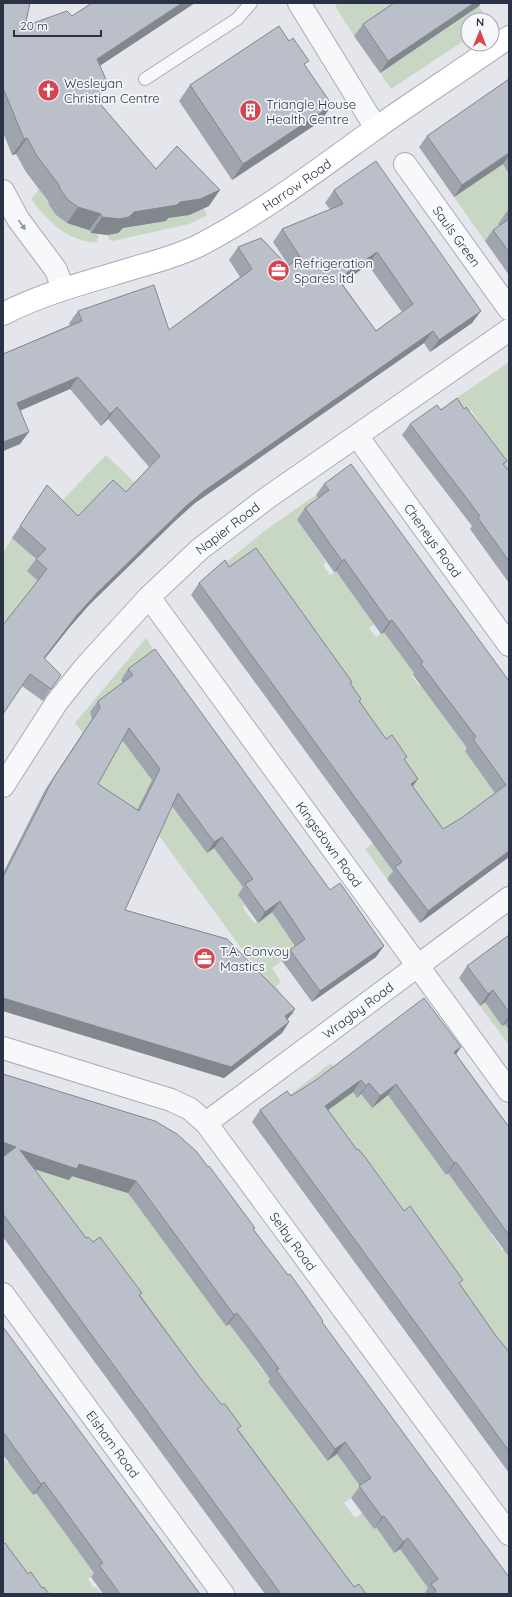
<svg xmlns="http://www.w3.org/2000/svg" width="512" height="1597" font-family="Quicksand,sans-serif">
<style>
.green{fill:#c8d6c4}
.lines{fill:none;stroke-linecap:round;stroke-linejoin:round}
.service-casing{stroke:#a8acb7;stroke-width:14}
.minor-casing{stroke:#a8acb7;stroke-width:24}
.tertiary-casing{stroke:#a8acb7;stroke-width:24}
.secondary-casing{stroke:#a8acb7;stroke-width:24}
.service{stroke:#f7f8fa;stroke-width:12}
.minor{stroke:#f7f8fa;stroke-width:22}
.tertiary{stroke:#f7f8fa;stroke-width:22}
.secondary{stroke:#fff;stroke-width:22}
.wall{fill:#a0a4ae;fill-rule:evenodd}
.shaded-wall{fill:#82868d}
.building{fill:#babfca;stroke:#82868d;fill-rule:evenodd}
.oneway{fill:#9095a0}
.labels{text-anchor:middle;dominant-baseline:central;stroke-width:3.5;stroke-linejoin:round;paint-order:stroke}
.poi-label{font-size:13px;fill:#2a3246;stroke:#f4f6f9;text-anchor:start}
.street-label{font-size:13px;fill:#2a3246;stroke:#f4f6f9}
</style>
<rect width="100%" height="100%" fill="#e4e6ec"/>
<path class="green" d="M339,3H403L354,36L335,6Z
M479,6L488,20H468V38L391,89L380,73Z
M509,160V222L498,225L501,230L485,241L454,197Z
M39,189L56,215L67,223L89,230L91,233L99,235L97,242C93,243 89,242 85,241C60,235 46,218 31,199Z
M202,206L207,215L189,224L113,241L109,240L108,235L118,233L120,229L166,221L168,218L186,214Z
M509,362V510L465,434L480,424L471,410L456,420L429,417Z
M106,455L136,484L107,512L46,540L31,555L37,561L39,582L3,628V553L12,538L52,511Z
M316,495L321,502L297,520L326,562L323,565L330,575L358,555L351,591L374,624L369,628L376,637L403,617L435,659L412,676L419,686L427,680L509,788L387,879L365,849L401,824L221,578L224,564L263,532Z
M146,638L156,654L121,680L263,876L238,895L245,906L243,908L255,924L320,877L298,949L272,968L281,982L276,986L295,1013L291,1016L157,833L75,938L89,794L83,733L75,723Z
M485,1002L509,1021V1045L480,1006Z
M331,1063L357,1097L361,1094L372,1108L393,1092L471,1083L412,1128L434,1158L460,1139L462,1143L437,1162L446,1175L455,1168L499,1227L491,1234L502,1250L509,1245V1384L279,1103Z
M3,1151L69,1180L72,1172L133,1176L174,1255L192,1279L241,1339L261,1349L252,1355L263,1371L286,1354L265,1373L271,1380L268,1382L326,1461L352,1443L343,1462L351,1473L378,1478L344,1503L355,1518L362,1513L401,1509L379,1532L394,1553L419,1535L442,1567L425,1594H330Z
M31,1445L33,1495L57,1478L100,1570L88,1579L94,1588L96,1587L101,1594H30L3,1562V1458L7,1463Z"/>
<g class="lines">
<defs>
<path id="service" d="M145,79L237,19L251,3"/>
<g id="minor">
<path d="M299,3L376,128"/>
<path id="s1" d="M405,164L509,309"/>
<path id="s2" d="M357,436L509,645"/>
<path id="s3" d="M149,597L509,1091"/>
<path id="s4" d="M3,786L57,702L85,667L149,597L200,549L267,498L509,330"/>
<path id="s5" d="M3,1048L171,1100L190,1109L206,1123L509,1534"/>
<path id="s6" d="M206,1123L509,898"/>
<path id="s7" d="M3,1294L223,1594"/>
</g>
<path id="tertiary" d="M3,191L18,219L56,270L63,289"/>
<g id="secondary">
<path id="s8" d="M3,314C45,292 92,281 137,267C158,261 180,255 200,245C263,212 319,169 376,128C420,97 465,68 509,37"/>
</g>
</defs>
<use href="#service" class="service-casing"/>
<use href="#minor" class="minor-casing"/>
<use href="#tertiary" class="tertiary-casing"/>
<use href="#secondary" class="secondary-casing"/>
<use href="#service" class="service"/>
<use href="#minor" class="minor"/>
<use href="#tertiary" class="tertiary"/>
<use href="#secondary" class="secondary"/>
</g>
<path class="wall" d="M3,3L25,26L100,66L97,100L156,169L209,206L189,215L168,218L166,221L123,228L118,233L108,235L91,233L89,230L67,223L56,215L49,205L48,201L26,172L16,154L12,155L3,132Z
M394,3H481L479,6L380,73L354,36L363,24Z
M306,66L321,121L232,180L179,101L190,85Z
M509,79V174L503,164L454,197L419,147L427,136Z
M334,190L472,323L430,352L424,343L195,503L176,520L89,605L69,628L44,659L61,675L43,701L22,686L38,581L27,571L36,559L12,538L47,485L78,516L126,492L149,467L108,419L101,426L70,389L20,410V444L3,451V354L70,325L69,323L78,311L169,330L240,277L229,260L238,247L288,266H289L273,242L282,229L330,209L325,203ZM368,265L402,312L376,331L342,283Z
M509,211V275L485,241L493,230L499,226L498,224L506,213Z
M464,409L507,461L504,465L509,471V583L470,529L472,526L402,435L410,424L441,410Z
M324,484L509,681V857L420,923L387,879L393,871L191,595L199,583L229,567L351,684L361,699L360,702L386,739L404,760L413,787L443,829L463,817L495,793L465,751L467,748L413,675L414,673L384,632L381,634L336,571L334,572L297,520L305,508L318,498L316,495Z
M128,669L376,957L312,1002L282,961L290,950L295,946L272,912L258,923L238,895L243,887L214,848L207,853L172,806L125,910L295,1009L287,1020L289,1022L282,1033L224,1078L3,1011V873L45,790L92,719L90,712L98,701L123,683L121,680ZM122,740L152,780L137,810L98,784Z
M509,935V1030L505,1024L502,1026L485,1002L480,1006L459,978L467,966Z
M461,1047L456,1054L509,1127V1257L448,1173L446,1175L388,1095L372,1108L361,1094L357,1098L353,1092L328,1110L357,1150L460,1284L496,1336L509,1352V1473L252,1122L260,1110L291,1096Z
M3,1074L254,1230L322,1323L509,1594H424L428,1588L400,1549L394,1553L376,1527L374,1529L351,1498L360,1486L337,1454L327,1461L268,1382L270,1379L246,1346L229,1324L226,1326L128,1193L72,1176L69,1180L34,1169L86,1238L93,1242L142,1293L140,1295L198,1375L354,1587L366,1594H265L3,1237Z
M3,1327L200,1594H103L91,1577L94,1573L36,1493L33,1495L3,1455Z"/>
<path class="shaded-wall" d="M182,3H195L86,75L97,59Z
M474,3H481L479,6L380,73L388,61Z
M108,84L97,100L95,98Z
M332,105L321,121L232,180L243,164Z
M27,138L16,154L12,155L24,139Z
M509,153V155L503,164L454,197L462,185Z
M220,190L209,206L189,215L168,218L166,221L123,228L118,233L108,235L91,233L102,217L180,202Z
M78,207L101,214L89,230L67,223Z
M377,252L368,265L330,291L338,279Z
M481,311L472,323L430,352L439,340Z
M433,331L424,343L195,503L176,520L89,605L69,628L35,671L44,658L77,615L98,592L185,507L204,491Z
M78,377L70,389L8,416L17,403Z
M117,407L108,419L101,426L110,414Z
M29,432L20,444L3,451V442Z
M344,559L336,571L334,572L342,561Z
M392,620L384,632L381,634L389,622Z
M418,779L410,790L411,784Z
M222,837L214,848L207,853L214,842Z
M509,851V857L420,923L428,911Z
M280,901L272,912L258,923L265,912Z
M384,946L376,957L312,1002L320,991Z
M493,990L485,1002L480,1006L488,994Z
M3,998L289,1022L282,1033L224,1078L3,1011Z
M295,1009L287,1020L285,1016Z
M509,1016V1018L505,1024L502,1026Z
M461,1047L453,1059L454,1052Z
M361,1080L353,1092L317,1118L325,1106Z
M369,1083L361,1094L357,1098L366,1086Z
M396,1084L388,1095L372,1108L380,1096Z
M3,1142L16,1147L3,1157Z
M20,1150L79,1164L136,1181L128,1193L72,1176L69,1180L12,1162Z
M456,1162L448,1173L446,1175L454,1163Z
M237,1313L229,1324L226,1326L234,1315Z
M345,1442L337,1454L327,1461L335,1449Z
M44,1482L36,1493L33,1495L41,1484Z
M384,1516L376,1527L374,1529L382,1517Z
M408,1538L400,1549L394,1553L403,1542Z"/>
<path class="building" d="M3,3H30L25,26L67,11L72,16L92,3H182L97,59L108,84L95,98L156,169L177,146L220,190L200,199L180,202L177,205L134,212L129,217L119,219L102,217L101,214L78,207L67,199L60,189L59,185L37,156L27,138L24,139L3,88Z
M394,3H474L388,61L363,24Z
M279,26L289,41L293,38L309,61L304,64L332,105L243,164L190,85Z
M509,79V153L462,185L427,136Z
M376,161L481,311L439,340L433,331L204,491L185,507L98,592L77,615L44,658L61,675L51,689L30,674L3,714V625L47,569L36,559L46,549L20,526L47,485L78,516L113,480L126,492L160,456L117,407L110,414L78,377L17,403L29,432L3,442V354L82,321L78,311L154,285L169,330L252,269L238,247L261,238L288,266L300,257L282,229L343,204L334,190ZM377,252L413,304L376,331L338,279Z
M509,211V217L506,213Z
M509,219V252L493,230Z
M457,398L464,409L466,407L507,461L503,464L509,471V561L478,518L480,516L410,424L437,405L441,410Z
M351,464L509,681V851L428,911L395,867L402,862L199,583L225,560L229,567L256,548L352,682L350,683L361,699L359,701L386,739L392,735L407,757L404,759L418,779L411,784L443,829L463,817L506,785L473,739L476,737L421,664L423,662L392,620L389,622L344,559L342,561L305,508L329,490L324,484Z
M155,649L330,890L340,883L384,946L320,991L290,950L305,939L280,901L265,912L245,884L253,879L222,837L214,842L178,793L125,910L227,939L295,1009L285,1016L289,1022L231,1067L3,998V877L53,779L100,708L98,701L133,675L128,669ZM129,728L160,769L139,811L98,784Z
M509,935V1012L493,990L488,994L467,966Z
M424,998L461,1047L454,1052L509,1127V1235L456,1162L454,1163L396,1084L380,1096L369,1083L366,1086L361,1080L325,1106L357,1150L358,1149L365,1157L404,1211L410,1206L463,1280L459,1283L496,1336L509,1352V1451L260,1110L287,1091L291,1096L316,1080Z
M3,1074L155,1121L177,1134L196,1151L208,1167L209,1166L255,1228L253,1229L288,1275L290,1274L312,1305L323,1321L322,1322L509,1577V1594H433L436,1591L431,1584L438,1579L408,1538L403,1542L384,1516L382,1517L359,1486L371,1478L345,1442L335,1449L276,1370L279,1369L254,1335L237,1313L234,1315L136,1181L79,1164L77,1169L20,1150L86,1238L88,1237L93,1242L100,1237L142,1293L139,1295L198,1375L222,1405L224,1403L241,1426L237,1429L354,1587L359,1584L366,1594H281L3,1214V1157L16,1147L3,1142Z
M3,1327L200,1594H120L99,1565L103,1563L44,1482L41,1484L3,1432Z
M5,1543L28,1574L31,1572L42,1588L44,1587L49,1594H3V1544Z"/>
<defs><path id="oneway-solid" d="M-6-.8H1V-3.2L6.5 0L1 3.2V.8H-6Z"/></defs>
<use class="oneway" href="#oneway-solid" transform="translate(22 225) rotate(55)"/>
<defs>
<symbol id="church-disc" viewBox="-11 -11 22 22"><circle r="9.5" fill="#d64451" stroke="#f4f6f9"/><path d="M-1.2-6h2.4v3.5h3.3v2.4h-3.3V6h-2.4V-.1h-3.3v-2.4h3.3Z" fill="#fff"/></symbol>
<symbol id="building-disc" viewBox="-11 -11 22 22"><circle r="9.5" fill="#d64451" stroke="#f4f6f9"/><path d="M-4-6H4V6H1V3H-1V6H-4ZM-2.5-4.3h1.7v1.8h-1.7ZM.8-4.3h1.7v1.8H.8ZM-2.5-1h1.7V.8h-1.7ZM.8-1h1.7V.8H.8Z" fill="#fff"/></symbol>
<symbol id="office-disc" viewBox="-11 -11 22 22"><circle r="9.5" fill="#d64451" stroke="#f4f6f9"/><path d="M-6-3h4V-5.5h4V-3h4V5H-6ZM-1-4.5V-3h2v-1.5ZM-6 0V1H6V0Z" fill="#fff"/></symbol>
</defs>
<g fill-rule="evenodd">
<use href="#church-disc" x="36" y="78" width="25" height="25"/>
<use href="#building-disc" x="238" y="98" width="25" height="25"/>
<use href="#office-disc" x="266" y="258" width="25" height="25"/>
<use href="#office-disc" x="192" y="946" width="25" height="25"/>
</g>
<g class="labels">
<g class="poi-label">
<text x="64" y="83">Wesleyan<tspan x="64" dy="15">Christian Centre</tspan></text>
<text x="266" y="104">Triangle House<tspan x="266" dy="15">Health Centre</tspan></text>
<text x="294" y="263">Refrigeration<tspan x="294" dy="15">Spares ltd</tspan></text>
<text x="220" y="951">T.A. Convoy<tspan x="220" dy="15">Mastics</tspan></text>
</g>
<g class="street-label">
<text stroke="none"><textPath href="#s8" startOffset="323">Harrow Road</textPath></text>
<text stroke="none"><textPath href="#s1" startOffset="89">Sauls Green</textPath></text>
<text stroke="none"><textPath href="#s4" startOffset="344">Napier Road</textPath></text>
<text stroke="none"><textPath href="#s2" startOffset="129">Cheneys Road</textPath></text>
<text stroke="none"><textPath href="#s3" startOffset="306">Kingsdown Road</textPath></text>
<text stroke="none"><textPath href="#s6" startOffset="189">Wragby Road</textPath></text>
<text stroke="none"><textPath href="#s5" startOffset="365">Selby Road</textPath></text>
<text stroke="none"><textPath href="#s7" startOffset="186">Elsham Road</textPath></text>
</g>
</g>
<rect width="512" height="1597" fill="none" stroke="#2a3246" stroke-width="8"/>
<g transform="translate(480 32) rotate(1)"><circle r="19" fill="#f4f6f9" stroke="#a3a8b1"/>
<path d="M0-3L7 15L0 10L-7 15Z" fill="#d64451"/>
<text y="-6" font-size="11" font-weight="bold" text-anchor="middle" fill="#2a3246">N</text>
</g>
<path d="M14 30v6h87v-6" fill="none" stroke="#2a3246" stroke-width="2"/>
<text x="20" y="30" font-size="12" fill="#2a3246" stroke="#f4f6f9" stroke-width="3" paint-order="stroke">20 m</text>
</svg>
